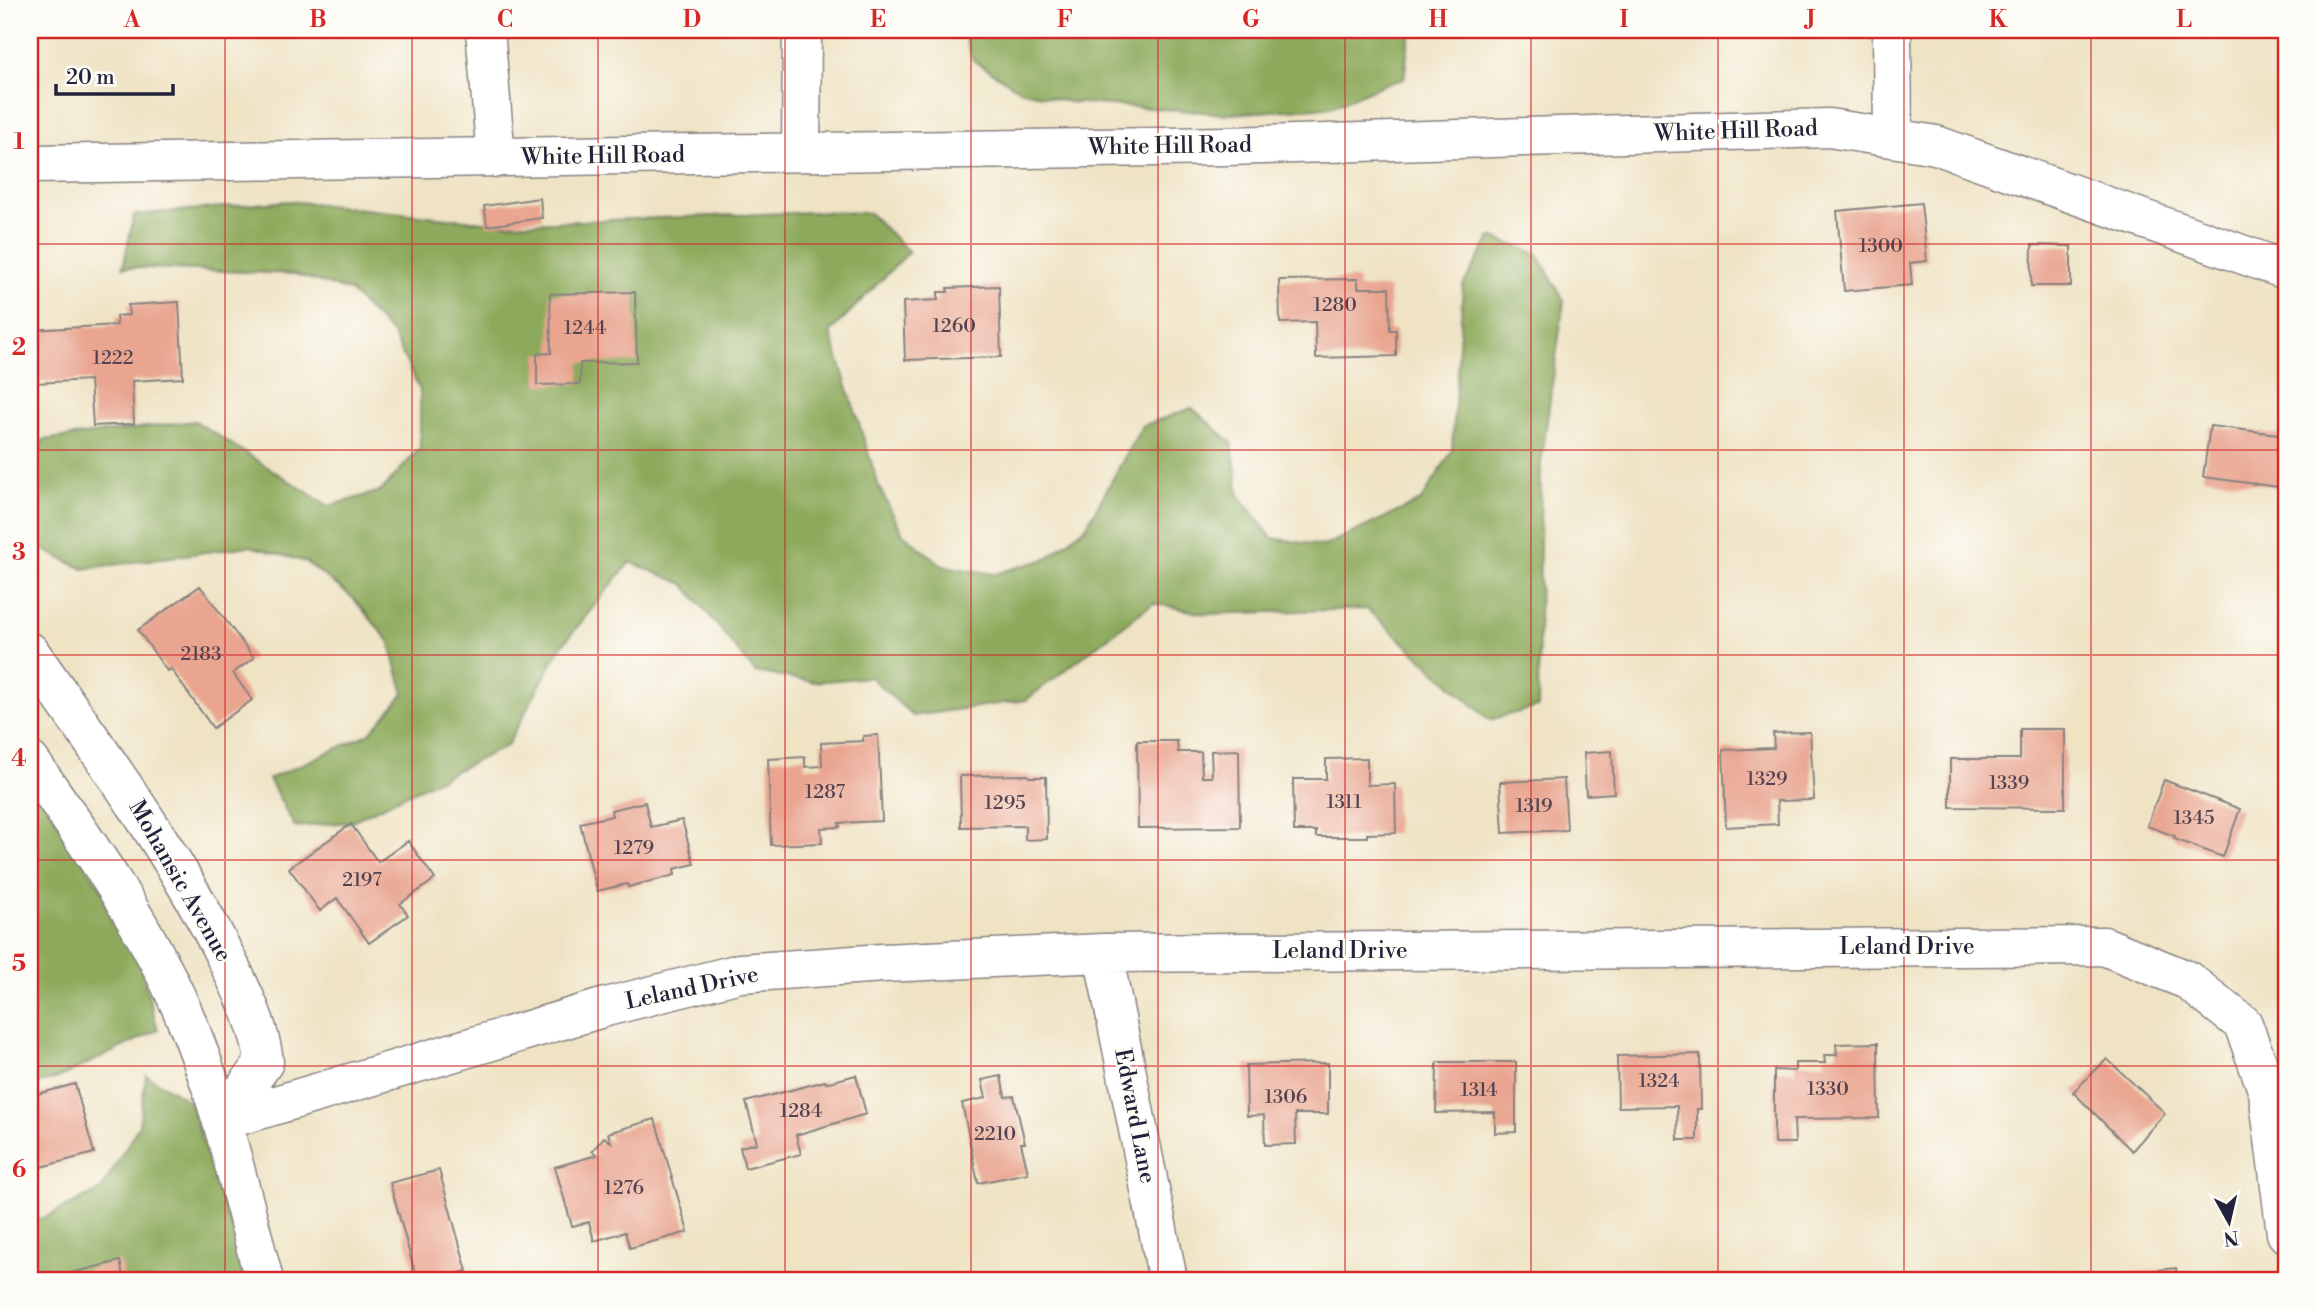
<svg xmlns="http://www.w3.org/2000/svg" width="2316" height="1310" font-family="'Libre Bodoni',serif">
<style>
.forest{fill:#8daa5c;stroke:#58664c;stroke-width:2}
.building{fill:#e9a590}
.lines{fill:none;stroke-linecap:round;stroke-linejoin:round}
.minor-casing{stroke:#888280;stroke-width:41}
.minor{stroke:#fff;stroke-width:38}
.grid{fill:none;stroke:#d62828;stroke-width:2;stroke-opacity:0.55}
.labels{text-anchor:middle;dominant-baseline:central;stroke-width:5;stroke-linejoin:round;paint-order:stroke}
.number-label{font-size:19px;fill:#544350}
.street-label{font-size:23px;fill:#22223b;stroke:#fdfcf7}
.neatline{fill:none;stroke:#d62828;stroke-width:2.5}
.grid-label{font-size:23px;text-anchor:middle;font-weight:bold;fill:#d62828}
</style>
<rect width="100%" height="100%" fill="#fdfcf7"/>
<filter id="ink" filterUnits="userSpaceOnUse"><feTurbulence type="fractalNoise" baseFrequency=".0143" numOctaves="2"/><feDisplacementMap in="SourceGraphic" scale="14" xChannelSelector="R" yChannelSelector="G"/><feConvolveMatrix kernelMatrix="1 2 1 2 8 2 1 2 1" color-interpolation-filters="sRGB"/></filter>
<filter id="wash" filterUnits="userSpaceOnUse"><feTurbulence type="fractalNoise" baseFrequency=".00686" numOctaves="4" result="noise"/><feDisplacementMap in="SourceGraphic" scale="28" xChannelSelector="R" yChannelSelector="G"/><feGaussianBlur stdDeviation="1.57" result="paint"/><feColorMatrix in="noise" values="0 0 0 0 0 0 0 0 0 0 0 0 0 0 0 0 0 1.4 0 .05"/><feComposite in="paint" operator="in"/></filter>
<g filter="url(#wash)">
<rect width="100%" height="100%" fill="#efe3c4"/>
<path class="forest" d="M962,30H1410L1404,79L1382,85L1331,107L1228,114L1069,102L1020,90L973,60Z
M289,201L503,224L818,212L869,213L909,252L830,332L879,487L903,534L943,566L995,574L1046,559L1086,527L1142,426L1192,408L1232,443L1239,495L1272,538L1324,546L1421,501L1452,451L1463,285L1491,237L1538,254L1564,301L1541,463L1538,707L1489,720L1367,609L1205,614L1153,603L1026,700L913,716L870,677L815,682L755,672L684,584L630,562L560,648L507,746L350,822L295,827L269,779L369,734L404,694L389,641L353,598L306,562L250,546L83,569L34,545L30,528V470L43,440L195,421L329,506L381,491L420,448V390L393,335L350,291L294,274L123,267L134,215Z
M30,780L132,936L158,1030L56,1079L30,1085Z
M146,1075L189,1101L249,1280H30V1219L44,1218L101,1190L139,1125Z"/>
<g id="blocks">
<path class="building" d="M540,198L542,218L487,226L484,206Z
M1921,203L1927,261L1910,263L1912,285L1844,291L1837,211Z
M2032,245L2071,246V286H2031Z
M1358,279V288H1389L1390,330H1396V356L1316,358L1315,322L1280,323L1279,280Z
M999,286L1001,357L905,360L903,302L938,300V292H948L947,288Z
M635,292L637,362L580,363V384L537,385V354L551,353L550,294Z
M179,302L183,378L132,381L134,424L93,426L90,380L35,383L31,330L117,325L116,316L129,315L128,305Z
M2210,426L2286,435V488L2203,477Z
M200,586L254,658L233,673L252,700L213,728L171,669L167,671L138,630Z
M2020,729H2065V808L1950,807V759H2020Z
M1810,732L1814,800L1777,801L1778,824L1726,827L1723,750L1774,748L1773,733Z
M878,735L882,821L839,823L840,827L821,828L822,843L771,845L768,759L805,757V767L822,766L821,743L863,741V736Z
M1137,741H1177L1178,752H1201L1202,777H1212L1211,751L1239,750L1240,827L1138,828Z
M1612,751L1614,793L1586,795L1584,753Z
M1367,758V785L1395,784L1396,833L1367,834V837H1316V831H1294L1293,779H1326V759Z
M1028,775L1029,777H1046L1047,839L1025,840V826L961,827L960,776Z
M1564,779L1567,830L1503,833L1500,782Z
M2164,780L2240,809L2223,857L2174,839L2175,836L2147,826Z
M645,802L651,827L682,820L694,864L674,869L675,875L628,887L627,884L597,891L580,823L612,816L611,810Z
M351,824L378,862L408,841L435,879L400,904L408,915L369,943L337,898L320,911L289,868Z
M1878,1043L1879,1118L1794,1119L1795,1143H1774V1070L1795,1071V1063H1825L1824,1055H1837L1836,1044Z
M1700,1054L1701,1109H1697V1140H1678L1677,1106L1618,1107L1617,1056Z
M2107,1059L2165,1113L2132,1151L2073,1092Z
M1437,1062H1516V1132L1495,1133V1112L1436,1113Z
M1328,1063V1114H1295L1296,1144L1265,1145L1264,1115L1247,1116L1246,1065Z
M856,1075L866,1114L796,1135L801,1154L745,1168L740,1147L757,1143L746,1102L825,1081L826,1083Z
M1001,1076L1005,1097L1014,1096L1025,1143H1021L1028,1173L978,1183L962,1103L986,1098L982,1080Z
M75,1084L94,1153L30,1170V1134L35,1132L30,1115V1096Z
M655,1119L688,1232L630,1248L625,1232L594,1241L589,1222L572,1226L555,1167L597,1155L592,1151L604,1137L611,1142L608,1133Z
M439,1170L467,1271L434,1280H417L390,1183Z
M120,1261L124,1280H72L71,1273Z
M2176,1268L2178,1280H2122L2121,1274Z"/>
</g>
</g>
<g filter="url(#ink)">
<use href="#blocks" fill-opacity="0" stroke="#888280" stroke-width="2"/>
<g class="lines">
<defs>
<path id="minor" d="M485,30L496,158
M1892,30L1893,138
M801,152L802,30
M30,164L1227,146L1829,128L1936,145L2286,270
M30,652C99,751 172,849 226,958C242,991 260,1025 264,1062L222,1121
M30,761C86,841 143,920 182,1010C220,1097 240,1189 264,1280
M1103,953L1168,1280
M222,1121L606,1007L740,973L883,963L1103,953L2104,946L2187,980L2243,1024L2268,1092L2286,1233"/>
</defs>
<use href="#minor" class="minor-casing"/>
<use href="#minor" class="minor"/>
</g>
</g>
<path class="grid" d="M225,30V1280M412,30V1280M598,30V1280M785,30V1280M971,30V1280M1158,30V1280M1345,30V1280M1531,30V1280M1718,30V1280M1904,30V1280M2091,30V1280M30,244H2286M30,450H2286M30,655H2286M30,860H2286M30,1066H2286"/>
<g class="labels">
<g class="number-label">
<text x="1881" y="246">1300</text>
<text x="1335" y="305">1280</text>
<text x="954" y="326">1260</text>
<text x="585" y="328">1244</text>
<text x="113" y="358">1222</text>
<text x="201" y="654">2183</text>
<text x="1767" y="779">1329</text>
<text x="2009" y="783">1339</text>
<text x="825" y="792">1287</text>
<text x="1344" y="802">1311</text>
<text x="1005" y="803">1295</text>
<text x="1534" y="806">1319</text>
<text x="2194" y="818">1345</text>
<text x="634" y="848">1279</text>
<text x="362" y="880">2197</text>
<text x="1659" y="1081">1324</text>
<text x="1828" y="1089">1330</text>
<text x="1479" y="1090">1314</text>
<text x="1286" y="1097">1306</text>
<text x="801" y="1111">1284</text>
<text x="995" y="1134">2210</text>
<text x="624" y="1188">1276</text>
</g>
<g class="street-label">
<text transform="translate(1736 131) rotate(-2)">White Hill Road</text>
<text transform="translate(1170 146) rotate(-1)">White Hill Road</text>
<text transform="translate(603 156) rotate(-1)">White Hill Road</text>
<text transform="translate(180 881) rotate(60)">Mohansic Avenue</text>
<text x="1907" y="947">Leland Drive</text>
<text x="1340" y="951">Leland Drive</text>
<text transform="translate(692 988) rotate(-12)">Leland Drive</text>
<text transform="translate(1135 1116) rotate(79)">Edward Lane</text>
</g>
</g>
<rect width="2316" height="1310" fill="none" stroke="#fdfcf7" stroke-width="77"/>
<g transform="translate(2229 1222) rotate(172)" stroke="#fdfcf7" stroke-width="5" paint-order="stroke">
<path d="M0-5L12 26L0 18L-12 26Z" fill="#22223b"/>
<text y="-10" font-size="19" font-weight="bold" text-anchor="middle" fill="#22223b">N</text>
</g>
<path d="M56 84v10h117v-10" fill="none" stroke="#22223b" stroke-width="3.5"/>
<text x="66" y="84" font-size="21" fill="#22223b" stroke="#fdfcf7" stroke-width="5" paint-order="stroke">20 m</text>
<rect x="38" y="38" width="2240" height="1234" class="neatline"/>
<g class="grid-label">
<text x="132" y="27">A</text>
<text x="318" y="27">B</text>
<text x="505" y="27">C</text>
<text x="692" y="27">D</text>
<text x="878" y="27">E</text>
<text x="1065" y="27">F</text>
<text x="1251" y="27">G</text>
<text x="1438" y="27">H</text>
<text x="1624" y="27">I</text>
<text x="1811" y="27">J</text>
<text x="1998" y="27">K</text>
<text x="2184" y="27">L</text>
<text x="19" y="149">1</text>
<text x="19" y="355">2</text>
<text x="19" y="560">3</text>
<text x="19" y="766">4</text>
<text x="19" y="971">5</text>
<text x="19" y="1177">6</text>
</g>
</svg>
